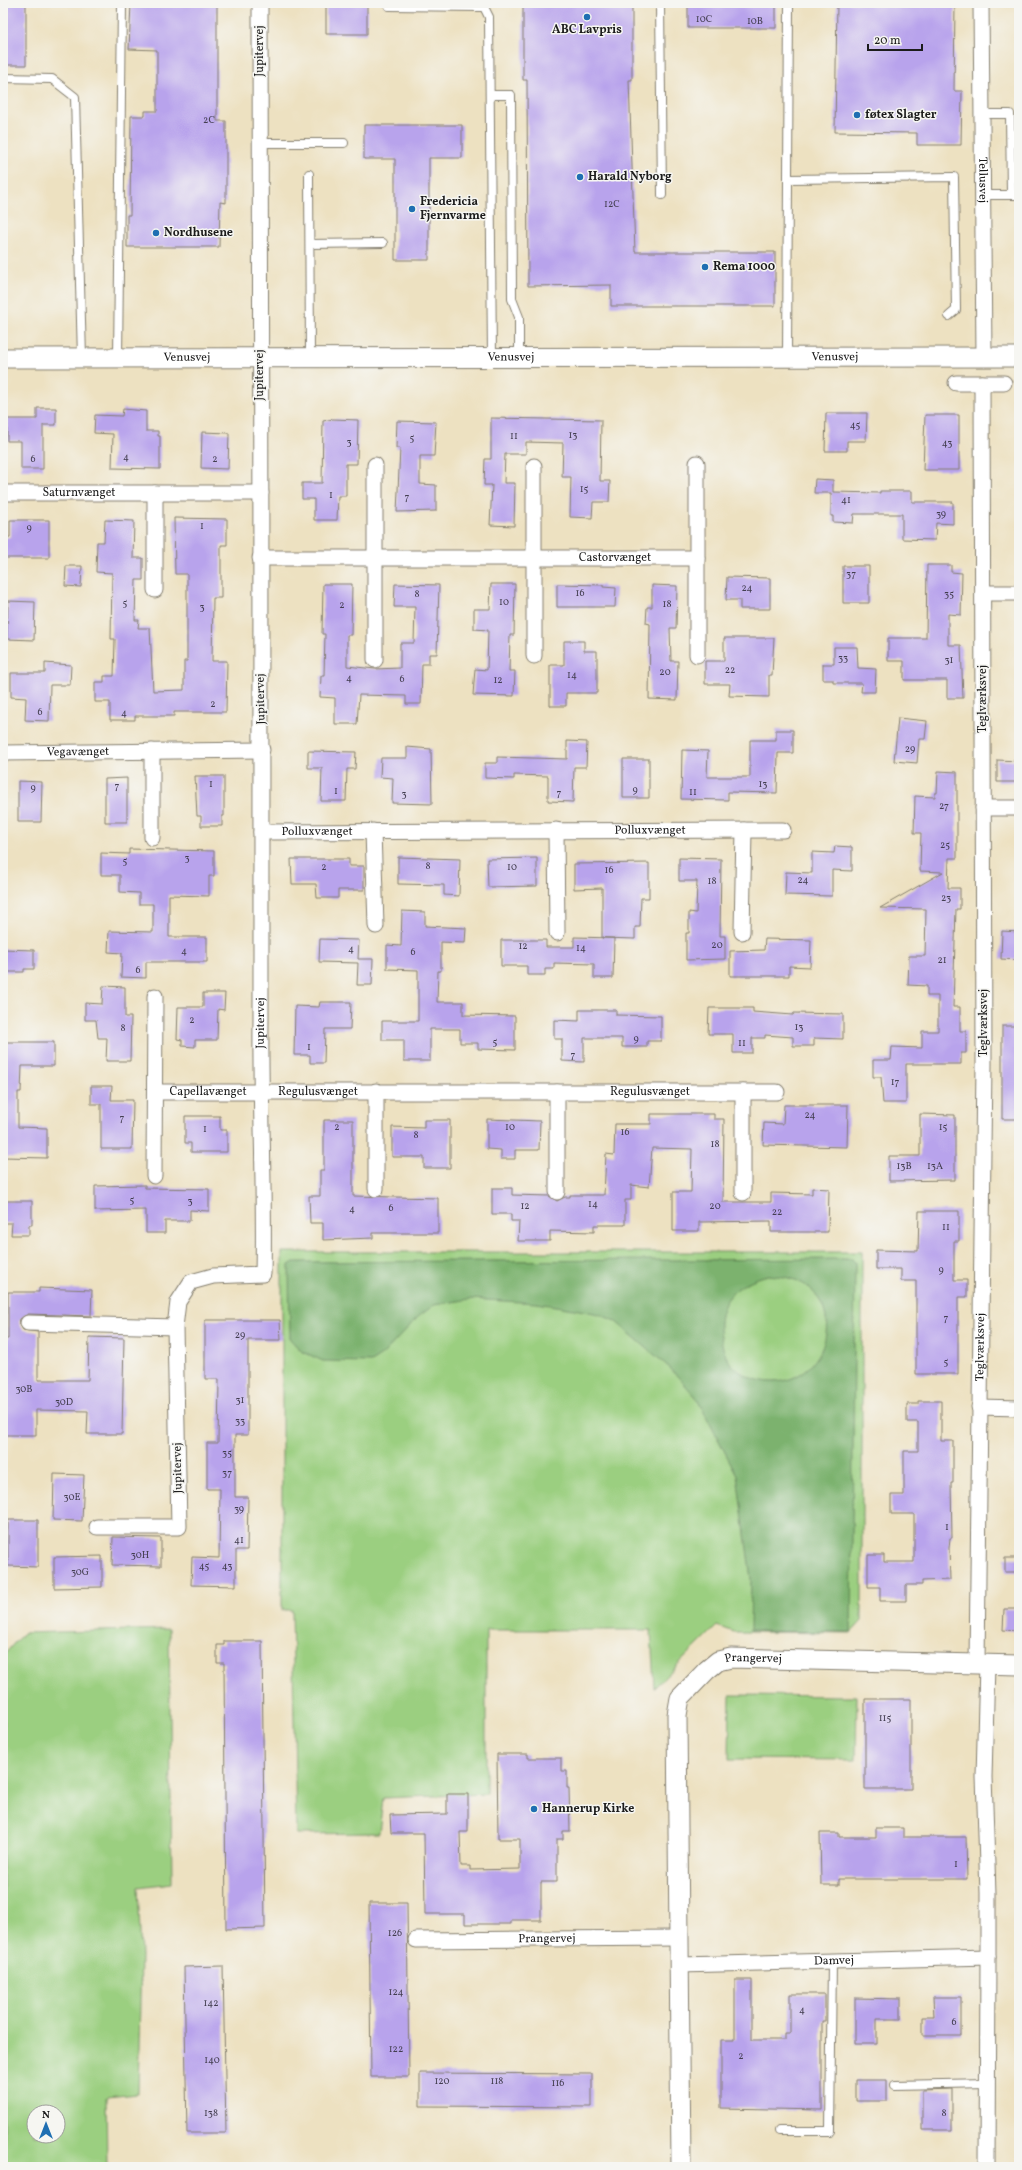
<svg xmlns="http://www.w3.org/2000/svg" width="1022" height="2170" font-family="Vollkorn,serif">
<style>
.green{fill:#9bcf80;stroke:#5c764e;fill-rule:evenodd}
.forest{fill:#7cb26e;stroke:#4c6745;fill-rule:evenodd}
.building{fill:#b8a3ec}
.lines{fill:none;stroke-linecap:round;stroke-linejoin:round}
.service-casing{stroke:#847e6e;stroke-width:10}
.minor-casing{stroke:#847e6e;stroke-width:17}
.tertiary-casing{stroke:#847e6e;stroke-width:21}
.service{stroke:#fff;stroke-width:8}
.minor{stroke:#fff;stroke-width:15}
.tertiary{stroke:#fff;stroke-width:19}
.poi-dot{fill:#1f6fb2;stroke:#f6f6f2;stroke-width:1.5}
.labels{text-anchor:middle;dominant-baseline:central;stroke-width:3;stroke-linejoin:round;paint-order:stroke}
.number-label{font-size:10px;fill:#433e50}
.poi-label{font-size:12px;font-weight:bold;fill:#1c1c1c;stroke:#f6f6f2;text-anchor:start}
.street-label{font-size:12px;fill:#1c1c1c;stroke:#f6f6f2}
</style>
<rect width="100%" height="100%" fill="#f6f6f2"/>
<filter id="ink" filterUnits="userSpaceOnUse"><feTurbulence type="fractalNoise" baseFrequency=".025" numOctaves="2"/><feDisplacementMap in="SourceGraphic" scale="8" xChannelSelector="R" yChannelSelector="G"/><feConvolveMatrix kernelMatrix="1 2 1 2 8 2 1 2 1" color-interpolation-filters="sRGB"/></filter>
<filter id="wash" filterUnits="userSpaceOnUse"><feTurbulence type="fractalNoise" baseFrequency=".012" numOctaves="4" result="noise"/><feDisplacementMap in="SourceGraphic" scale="16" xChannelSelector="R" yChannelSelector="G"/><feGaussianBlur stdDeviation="0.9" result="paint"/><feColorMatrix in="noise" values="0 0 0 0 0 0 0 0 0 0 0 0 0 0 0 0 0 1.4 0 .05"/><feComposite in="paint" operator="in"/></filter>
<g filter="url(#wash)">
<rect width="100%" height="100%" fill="#ede1c1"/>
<path class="green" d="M282,1252H862V1621L851,1633L733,1632L717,1626L654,1688L651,1630H486V1794L383,1798L379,1833L296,1834L292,1610H282Z
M169,1629L172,1883L138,1887L141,1956L138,2094L106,2097L107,2167H3V1656L23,1633ZM34,2112H58V2136H34Z
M730,1695L857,1696L856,1760L729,1759Z"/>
<path class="forest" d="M852,1259L855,1262L851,1632L750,1631L751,1579L737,1475L696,1397L670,1368L615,1321L599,1314L574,1309L537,1303L470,1299L434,1305L418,1317L383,1354L371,1362L323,1361L301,1351L290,1339L289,1265L294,1262ZM768,1275C779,1276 790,1277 800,1282C848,1308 826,1381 773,1382C758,1382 743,1376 732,1365C725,1357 722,1347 721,1337C715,1302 736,1283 768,1275Z"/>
<g id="blocks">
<path class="building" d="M3,3H26V65H3Z
M131,3H217V121H226V203L220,202L219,247H127V215H130L131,116H145V111H157V50L129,49Z
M326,3H367V34H326Z
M523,3H632V80H629L635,252H775V306H611V285L528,286L527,80H523Z
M688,3H776V28H688Z
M837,3H955L954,91H962L961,145H917V133L835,132Z
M364,125H462V158H429V260H395V159H364Z
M37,408H56V425H43V469H21V441H7V419H37Z
M123,409L146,411V431H158V436H160V469L112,468L113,434L94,433L95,415L122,416Z
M826,413H867L866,441H847V451H825Z
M925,415H959V470H923Z
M491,418L601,420L600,481H610L609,502H593L592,518L570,517L571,477H562L563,443L526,442V454H505L504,483H515L514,526L490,525L492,485H484L485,459H491Z
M333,419L358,420L357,464H346V496H338L337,520H314V499H302V483H322L323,421Z
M397,421L436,422L434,456H420V484L436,485V511L397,512L400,448H396Z
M202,432L229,433L228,469L201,468Z
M815,479L833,480V492L880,493V491H912V502H953V524L936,523L935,540L902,539V514H854L853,523L833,522V516H831V493H814Z
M174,518L227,519V545H221V598H213L212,661H227L226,712H174V716H135V720H110V702H95V682H104V676H114L115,639H111L112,573L96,572L97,542H104L105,520L134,521L133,558H143V580H136L135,620H139L138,628H150L153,691L184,690V661H187V574H175Z
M10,520H49V558H3V538L10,537Z
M927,565H951V572L962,573L961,615L948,614V645H961L963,698H947V680H904V661H888V638H926Z
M66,566H82L81,587L65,586Z
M843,566H869V603H843Z
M727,577L770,578V609H740V600H726Z
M323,584H352L351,635H347V666L375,669L400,668V643H414L415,607H394L395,584L439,585L437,654H429V664H422L421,704H406V696L359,695L357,724H335V698L320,697L321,676H324L325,634H322Z
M491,584H515L514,635H510L509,671H515L514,696L473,695L475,669L487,670L488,630L474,629V609H490Z
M557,584L603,585V587L616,588L615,607H557Z
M652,585L677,586L676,628H670L671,661H678L677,700L649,699L650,624L646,623L647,607H652Z
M8,601L35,602L34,640L7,639Z
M724,638H774L772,675H769V697L729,696L730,684H705V661H724Z
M564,641H584V651H597V693H566V706H550V665H564Z
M834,647H857L858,668L876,669L875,692H861L862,683H833V680H823V664H834Z
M45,663L71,665L70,685H50L49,721L25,720L26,698L11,697V673H45Z
M898,718L927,721L925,739H919L917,763L894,761Z
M776,730H793V753H778L777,793L728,792V800L681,799L682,750L708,751L707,777H750V740H776Z
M567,741L587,742L586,767H574L573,802L548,801V776L514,775V779L485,778V763H497V757L567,759Z
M407,747L431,749L432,804L392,803L393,778L380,777L381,758H407Z
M308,751L356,752L355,769H347L346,801H321L322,768H308Z
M623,759H649V798H623Z
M997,760L1019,761V782H997Z
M938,771L957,772V858H949L948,888H960V909H956L953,1007H960V1031H966V1053H961V1064H906V1103H883L881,1077H873V1060H891L892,1047L922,1048V1031H938V996H927V986L908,985L909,956H925L926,909L880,908L943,872L920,871L921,833H914L915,796L935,797V793H937Z
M195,776H224V816H222V826H201V816H197Z
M127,778V822H105V779Z
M18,781L42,782L41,822H18Z
M835,846L852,847V871L832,870V896L785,895L786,872L812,873V852L834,853Z
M129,849L214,851V876H209V896L169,895V937H207V962H146V978L121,977L122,953L108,952L109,931L153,932V904H139V893L120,892V875H101V853L129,854Z
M398,857L460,859L459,896L444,895V885L398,884Z
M537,858V886L488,887L487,859Z
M679,858L721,859L720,936H725V959L686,960V933H689V912L696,913L697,881H679Z
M291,859H349V866H364V890H338V898H317L316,884H292Z
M649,863V898H641L640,927H635V939L602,938V888L574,889V864Z
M402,911L425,912V926L466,928L465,943L441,942V971H438L437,1002H463V1015L515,1016V1050L478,1049V1043H460V1029H430V1061H404V1040H382V1021H418V970L387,969V945L401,946Z
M1002,931L1019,932V960L1001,959Z
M574,937L614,938L613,978H594V964L554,963V969H545V975H527V966H501V940H546V947H574Z
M320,939L359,940L358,959H373L372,985H357L358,963L319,962Z
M765,939L811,940L810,967L789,966V976H730V951L764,950Z
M3,949L34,950V969H24V972H3Z
M103,986L125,987V1017H131L130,1061H106L107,1038H98L96,1020H85V1003L102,1004Z
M203,993H225L224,1010L218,1009L217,1040H195V1047L182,1046V1040L177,1039L178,1007H203Z
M320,1002H351L350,1029H325L324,1063H310V1055H294L295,1006L319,1007Z
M709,1008H753V1012L793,1015L794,1013L843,1014V1039L814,1038V1046H793V1037L765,1035V1038H752V1053H733V1034H708Z
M579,1010H616V1015L661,1016V1041H647V1047H622V1038H584V1062L562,1061V1039H554V1020L579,1021Z
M1002,1026H1019V1119H1002Z
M3,1042H54V1066H22L21,1092H18V1127L47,1128V1158L3,1157Z
M91,1086H112L111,1100H133L132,1149H101V1104H91Z
M784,1105H848L847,1147L763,1145L764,1123L783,1124Z
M651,1114H714V1119H724L723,1202H771V1193L812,1194V1188L829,1189L828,1232H771V1221L699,1222V1231H673V1192H691L692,1149L652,1148L649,1187L631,1185V1200H625V1225H594V1232L550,1231V1241H518L519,1221H511V1214H492V1188H512V1195L549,1196L557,1201L565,1197H570V1195H604L606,1154L614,1155L615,1124H651Z
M920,1114L955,1115V1180L889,1181V1156H920Z
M185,1116H220V1130H227V1152H191V1143H185Z
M487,1119L540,1121L539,1150H515V1159H501V1150L487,1149Z
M324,1120H353V1196L438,1198V1233H373V1238L323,1240V1223H310L309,1196H320V1170H324Z
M424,1120H450V1168H424V1157H392V1127L424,1128Z
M145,1185V1188L209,1189V1211L190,1210V1221H165V1233H146V1210L95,1211V1186Z
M3,1201H32V1225H29V1235H11L12,1223H3Z
M919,1211H959V1241H954V1280H967V1297H958V1374H916V1281H901V1269H876V1250L918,1251Z
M39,1288L92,1290L91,1316L28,1314L20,1319L19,1323L23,1330L38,1332V1380H88L89,1337L124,1338L122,1434H87L88,1411L36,1410V1435H3L4,1339H8V1292H39Z
M205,1320H280L281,1340H248V1435H235V1497H248L247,1550H236V1586L191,1585L192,1557L219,1558L220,1489H207V1443H218L219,1379H205Z
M918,1401H941V1441H953V1483H951L952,1538H950L949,1548L950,1580L922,1581V1585H906V1601H880V1587H868V1555H884V1562H914V1514H891V1495H904V1451H918V1422H907V1404H918Z
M54,1474L84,1475L82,1521L53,1520Z
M8,1520H38V1567L8,1566Z
M113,1537L161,1538V1566L112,1565Z
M102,1556V1587L54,1588V1557Z
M1005,1558H1019V1572H1005Z
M1004,1609H1019V1631L1003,1630Z
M224,1641H262L265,1928L226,1929L224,1663H217V1645H224Z
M865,1699H911V1789H865Z
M497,1754H528V1758H561V1771H567V1788H569L570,1831H563V1839H557V1882H541V1920H511V1924H465V1914H425L424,1833H391L390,1815L447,1814V1794H468V1832H460L461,1866H470V1870L520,1869V1839H498Z
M876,1828H903V1837H966L967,1879H839V1885H821L820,1833H839V1837H876Z
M369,1903H407L409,2077H371Z
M223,1966L226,2133H187L184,1967Z
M735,1980H752V2040H785V2034H790V1994H825V2021H822V2110L721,2108V2040H735Z
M933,1997H961V2035H923V2017H934Z
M855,1998L901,1999V2019H877V2044H855Z
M420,2073L592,2074V2107L420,2106Z
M856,2080H887V2101H856Z
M952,2089V2130H922V2090Z"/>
</g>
</g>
<g filter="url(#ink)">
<use href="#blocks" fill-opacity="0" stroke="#847e6e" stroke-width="1"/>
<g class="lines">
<defs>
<path id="service" d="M389,3V6L483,7
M482,3L489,17L492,358
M660,3L662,195
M3,78L52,79L75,97L82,358
M491,95H511L512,299L519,317V357
M982,114H1010L1011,195
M260,143H344
M309,174L310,358
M788,179L954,177L956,310L949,316
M983,195H1019
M310,244L383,243
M787,357L789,3
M118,358L122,3
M895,2085L988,2083
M779,2131H830L832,1961"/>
<g id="minor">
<path id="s1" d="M981,3L984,357"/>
<path d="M956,383H1004"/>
<path d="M697,463V655"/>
<path d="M375,465V660"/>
<path d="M534,466V656"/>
<path id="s2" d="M3,493H261"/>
<path d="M155,493V590"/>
<path id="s3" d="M260,558H697"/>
<path d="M984,593H1019"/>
<path d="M152,751V838"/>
<path id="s4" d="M3,753L262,750"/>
<path d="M983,808H1019"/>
<path d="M556,830L557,933"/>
<path d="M373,831L376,926"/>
<path id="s5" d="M261,832L783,830"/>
<path d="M742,932L744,830"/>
<path d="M376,1091V1189"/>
<path id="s6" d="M155,1092H777"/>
<path d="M557,1092V1192"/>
<path d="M743,1092V1193"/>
<path d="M154,1176L155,996"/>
<path d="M28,1323L175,1327"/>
<path d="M979,1407L1019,1408"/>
<path id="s7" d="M97,1527H179L175,1327L178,1302L191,1282L213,1276L263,1274C265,1189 260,1104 261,1019C262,680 260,342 260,3"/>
<path id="s8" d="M977,1663L984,1064L982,383"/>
<path d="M987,1664L984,1777L988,1893V1957"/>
<path id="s9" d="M416,1940L679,1938"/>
<path id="s10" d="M680,1965L988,1957L987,2167"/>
</g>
<g id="tertiary">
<path id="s11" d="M3,358L1019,357"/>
<path id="s12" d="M681,2167L677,1715L680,1698L707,1670L718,1661L731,1658L1019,1665"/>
</g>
</defs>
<use href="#service" class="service-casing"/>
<use href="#minor" class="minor-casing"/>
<use href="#tertiary" class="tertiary-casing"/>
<use href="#service" class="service"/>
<use href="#minor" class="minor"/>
<use href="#tertiary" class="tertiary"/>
</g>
</g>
<g class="poi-dot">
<circle cx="587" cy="17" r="4"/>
<circle cx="857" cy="115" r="4"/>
<circle cx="580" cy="177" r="4"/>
<circle cx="412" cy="209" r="4"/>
<circle cx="156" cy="233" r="4"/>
<circle cx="705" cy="267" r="4"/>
<circle cx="534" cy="1809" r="4"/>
</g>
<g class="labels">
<g class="number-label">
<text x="704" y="19">10C</text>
<text x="755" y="21">10B</text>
<text x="209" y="120">2C</text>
<text x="612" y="204">12C</text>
<text x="855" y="425">45</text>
<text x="573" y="435">13</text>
<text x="514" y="436">11</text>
<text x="412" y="438">5</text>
<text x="349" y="442">3</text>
<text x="947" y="443">43</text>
<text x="126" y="457">4</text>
<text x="33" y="459">6</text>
<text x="215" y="459">2</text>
<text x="584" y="489">15</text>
<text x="331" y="495">1</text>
<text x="407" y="497">7</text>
<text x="846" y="500">41</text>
<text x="941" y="514">39</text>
<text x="202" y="526">1</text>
<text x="29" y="528">9</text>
<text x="851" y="574">37</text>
<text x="747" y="588">24</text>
<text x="580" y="593">16</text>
<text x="417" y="594">8</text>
<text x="949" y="594">35</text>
<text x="504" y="602">10</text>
<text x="125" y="603">5</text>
<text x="667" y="604">18</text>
<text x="342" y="605">2</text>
<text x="202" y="607">3</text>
<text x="843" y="658">33</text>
<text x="949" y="660">31</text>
<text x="730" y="670">22</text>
<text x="665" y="672">20</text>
<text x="572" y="675">14</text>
<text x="349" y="678">4</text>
<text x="402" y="679">6</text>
<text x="498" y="680">12</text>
<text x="213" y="704">2</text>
<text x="40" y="712">6</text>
<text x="124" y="713">4</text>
<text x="910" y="749">29</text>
<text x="211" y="784">1</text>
<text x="763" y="784">13</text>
<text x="117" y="786">7</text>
<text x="33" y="788">9</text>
<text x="635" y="790">9</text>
<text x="336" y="791">1</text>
<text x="693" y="792">11</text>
<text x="559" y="793">7</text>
<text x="404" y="794">3</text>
<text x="944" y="806">27</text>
<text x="945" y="845">25</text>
<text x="187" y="858">3</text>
<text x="125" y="861">5</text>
<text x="428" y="866">8</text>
<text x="324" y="867">2</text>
<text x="512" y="867">10</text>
<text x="609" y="870">16</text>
<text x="803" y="880">24</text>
<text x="712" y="881">18</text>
<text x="946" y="898">23</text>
<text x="717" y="945">20</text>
<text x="523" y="946">12</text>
<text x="581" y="948">14</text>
<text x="351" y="949">4</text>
<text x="184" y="951">4</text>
<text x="413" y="952">6</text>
<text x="942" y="960">21</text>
<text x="138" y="970">6</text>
<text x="192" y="1020">2</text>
<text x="799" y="1027">13</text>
<text x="123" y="1028">8</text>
<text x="636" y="1039">9</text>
<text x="495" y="1042">5</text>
<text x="742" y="1043">11</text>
<text x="309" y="1047">1</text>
<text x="573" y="1055">7</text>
<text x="895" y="1082">17</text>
<text x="810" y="1115">24</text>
<text x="122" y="1118">7</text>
<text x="337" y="1127">2</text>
<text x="510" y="1127">10</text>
<text x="943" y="1127">15</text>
<text x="205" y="1129">1</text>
<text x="625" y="1132">16</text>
<text x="416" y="1135">8</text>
<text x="715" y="1144">18</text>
<text x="904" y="1166">13B</text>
<text x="935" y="1166">13A</text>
<text x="132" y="1200">5</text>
<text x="190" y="1201">3</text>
<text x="593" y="1204">14</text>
<text x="525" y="1206">12</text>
<text x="715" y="1206">20</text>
<text x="391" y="1208">6</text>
<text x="352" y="1209">4</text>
<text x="777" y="1212">22</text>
<text x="946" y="1227">11</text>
<text x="941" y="1270">9</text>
<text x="946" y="1318">7</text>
<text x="240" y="1335">29</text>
<text x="946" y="1362">5</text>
<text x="24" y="1389">30B</text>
<text x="240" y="1400">31</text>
<text x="64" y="1402">30D</text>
<text x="240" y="1421">33</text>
<text x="227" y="1453">35</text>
<text x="227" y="1473">37</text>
<text x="72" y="1497">30E</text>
<text x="239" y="1509">39</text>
<text x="947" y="1527">1</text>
<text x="239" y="1540">41</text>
<text x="140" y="1555">30H</text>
<text x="204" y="1566">45</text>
<text x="227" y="1566">43</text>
<text x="80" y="1572">30G</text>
<text x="885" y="1718">115</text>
<text x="956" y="1864">1</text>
<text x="395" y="1933">126</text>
<text x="396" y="1992">124</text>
<text x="211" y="2003">142</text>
<text x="802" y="2010">4</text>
<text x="954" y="2022">6</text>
<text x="396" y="2049">122</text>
<text x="741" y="2056">2</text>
<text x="212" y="2060">140</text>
<text x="442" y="2081">120</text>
<text x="497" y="2081">118</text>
<text x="558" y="2083">116</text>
<text x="211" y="2113">138</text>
<text x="944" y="2113">8</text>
</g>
<g class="poi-label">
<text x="587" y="30" text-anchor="middle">ABC Lavpris</text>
<text x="865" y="115">føtex Slagter</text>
<text x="588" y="177">Harald Nyborg</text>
<text x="420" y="202">Fredericia<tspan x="420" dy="14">Fjernvarme</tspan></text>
<text x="164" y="233">Nordhusene</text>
<text x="713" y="267">Rema 1000</text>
<text x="542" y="1809">Hannerup Kirke</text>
</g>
<g class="street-label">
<text transform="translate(260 51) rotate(-90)">Jupitervej</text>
<text stroke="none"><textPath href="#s1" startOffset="177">Tellusvej</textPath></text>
<text stroke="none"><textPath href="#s11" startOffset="508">Venusvej</textPath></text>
<text stroke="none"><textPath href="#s11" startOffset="832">Venusvej</textPath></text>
<text stroke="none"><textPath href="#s11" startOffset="184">Venusvej</textPath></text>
<text transform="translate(260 375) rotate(-90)">Jupitervej</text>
<text stroke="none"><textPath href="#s2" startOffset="76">Saturnvænget</textPath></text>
<text stroke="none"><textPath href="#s3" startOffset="355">Castorvænget</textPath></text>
<text transform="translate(261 699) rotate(-91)">Jupitervej</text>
<text transform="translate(983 699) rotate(-90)">Teglværksvej</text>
<text stroke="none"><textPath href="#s4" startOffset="75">Vegavænget</textPath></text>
<text stroke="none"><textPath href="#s5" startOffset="389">Polluxvænget</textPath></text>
<text stroke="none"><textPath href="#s5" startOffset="56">Polluxvænget</textPath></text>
<text stroke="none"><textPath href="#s7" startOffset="655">Jupitervej</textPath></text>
<text transform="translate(984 1023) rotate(-90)">Teglværksvej</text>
<text stroke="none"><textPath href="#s6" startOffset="53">Capellavænget</textPath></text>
<text stroke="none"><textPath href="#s6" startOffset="163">Regulusvænget</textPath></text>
<text stroke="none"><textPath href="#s6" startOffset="495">Regulusvænget</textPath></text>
<text stroke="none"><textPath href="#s8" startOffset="316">Teglværksvej</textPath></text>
<text transform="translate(178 1468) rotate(-91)">Jupitervej</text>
<text stroke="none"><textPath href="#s12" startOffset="558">Prangervej</textPath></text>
<text stroke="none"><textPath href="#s9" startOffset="131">Prangervej</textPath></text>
<text stroke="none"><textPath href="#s10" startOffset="154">Damvej</textPath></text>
</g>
</g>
<rect width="1022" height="2170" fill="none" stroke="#f6f6f2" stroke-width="16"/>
<g transform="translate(46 2124)"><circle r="19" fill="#f6f6f2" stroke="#9f9f9c"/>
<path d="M0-3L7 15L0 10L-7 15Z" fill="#1f6fb2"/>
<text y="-6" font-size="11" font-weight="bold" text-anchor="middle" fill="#1c1c1c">N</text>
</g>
<path d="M868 44v6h54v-6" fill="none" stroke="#1c1c1c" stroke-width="2"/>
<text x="874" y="44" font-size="12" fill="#1c1c1c" stroke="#f6f6f2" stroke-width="3" paint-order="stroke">20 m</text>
</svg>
